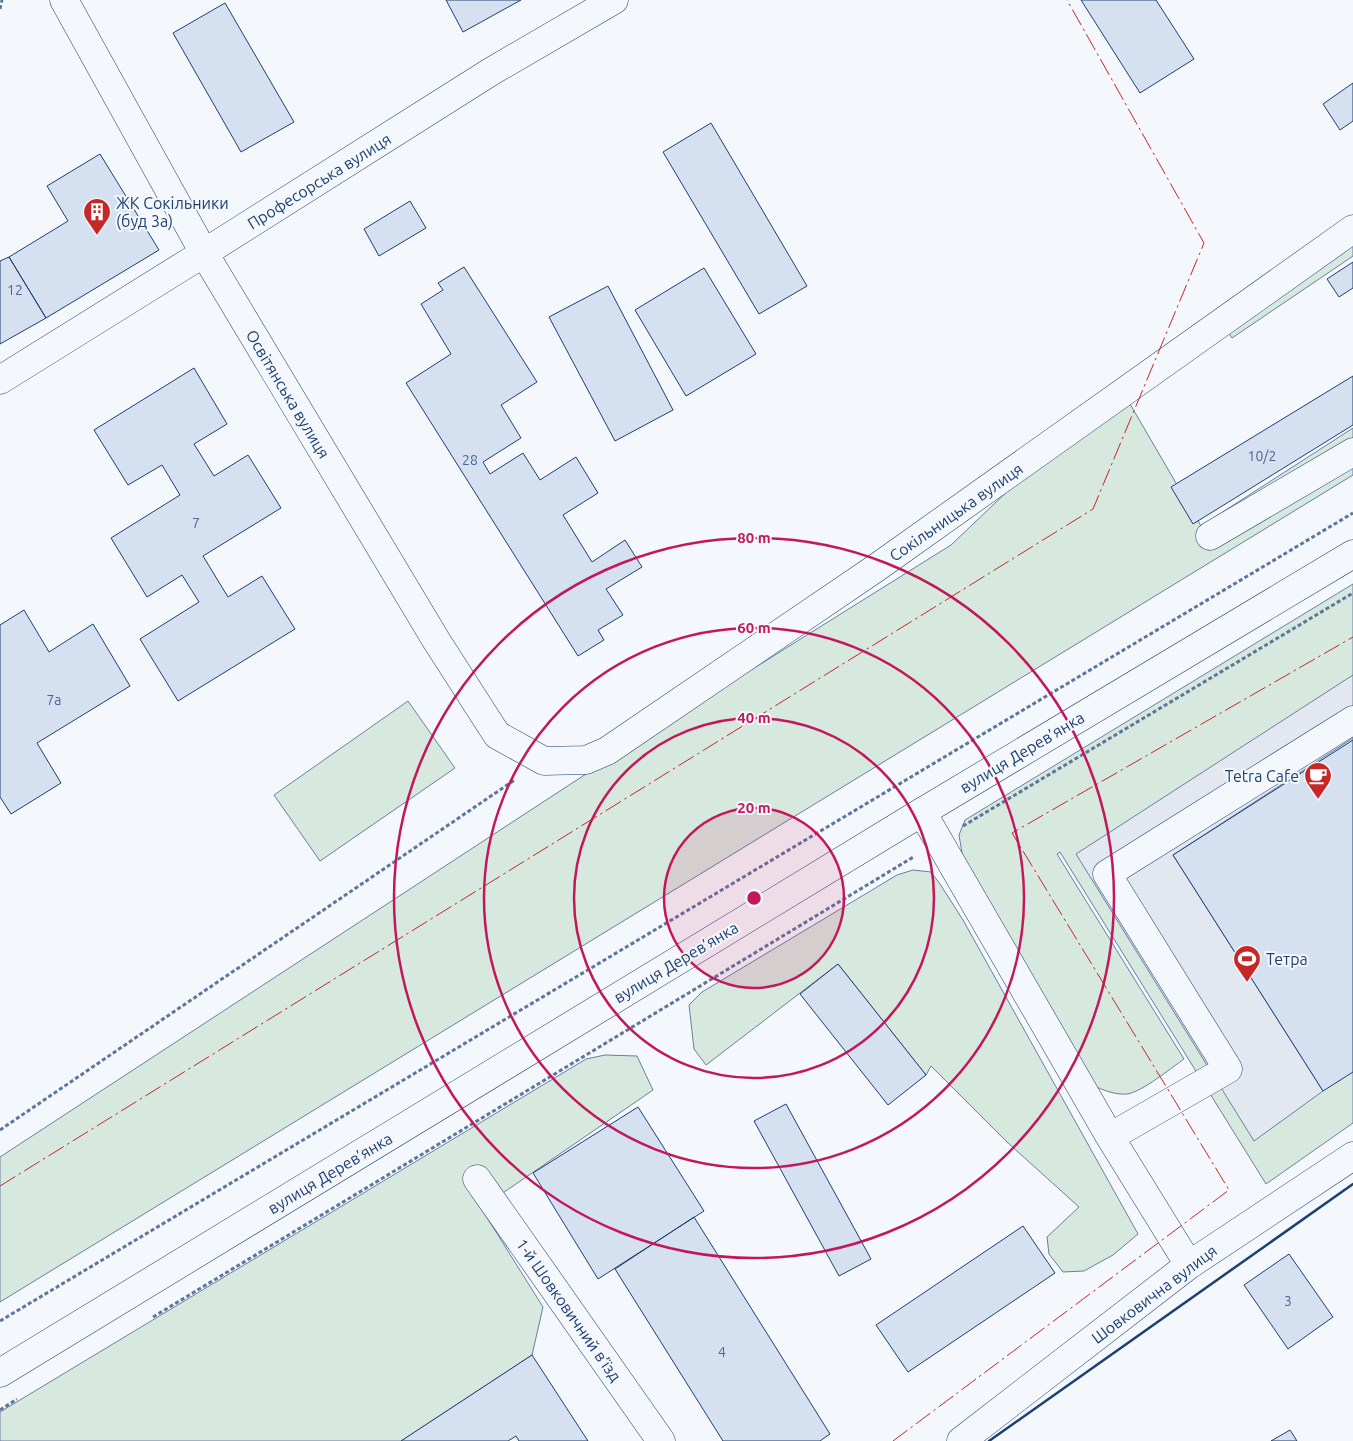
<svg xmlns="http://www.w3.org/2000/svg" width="1353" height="1441" font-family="Ubuntu,sans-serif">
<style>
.green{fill:#d7e8df;stroke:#687fa3}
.parking{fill:#e3e8f0;stroke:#687fa3}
.building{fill:#d5e0f0;stroke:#1d3f73}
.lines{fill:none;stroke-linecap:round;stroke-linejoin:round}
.minor-casing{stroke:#1d3f73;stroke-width:29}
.major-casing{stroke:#1d3f73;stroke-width:29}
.path{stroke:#5e769c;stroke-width:3;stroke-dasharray:4 2.5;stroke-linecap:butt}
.minor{stroke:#f4f7fb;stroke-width:28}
.major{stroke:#f4f7fb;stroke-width:28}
.wall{stroke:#1d3f73;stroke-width:2.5}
.power{stroke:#c62828;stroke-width:1;stroke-dasharray:18 4 2.5 4;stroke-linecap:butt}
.ring{fill:none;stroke:#c2185b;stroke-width:2.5}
.labels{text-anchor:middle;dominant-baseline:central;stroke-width:4;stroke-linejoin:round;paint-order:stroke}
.number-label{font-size:14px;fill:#4b6792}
.street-label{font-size:16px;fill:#1d3f73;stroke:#f4f7fb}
.poi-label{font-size:16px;fill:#1d3f73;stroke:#f4f7fb;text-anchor:start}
.centre{fill:#c2185b;stroke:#f4f7fb;stroke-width:2.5}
.ring-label{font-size:15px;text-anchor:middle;font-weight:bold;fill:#c2185b;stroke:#f4f7fb;stroke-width:4;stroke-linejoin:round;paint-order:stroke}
</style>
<rect width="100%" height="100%" fill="#f4f7fb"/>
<path class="green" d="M1353,236V256L1232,338L1224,326Z
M1119,385L1201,526L1353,428V475L0,1302V1157L615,755L951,545Z
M1353,584V1123L1266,1184L1060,852L1057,854L1184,1059C1171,1068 1142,1092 1127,1094C1115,1095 1103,1090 1092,1085L963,859L959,835L965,820Z
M408,701L455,768L320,861L274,795Z
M913,870L931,872L940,884L963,920L1138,1234L1113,1255L1084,1271L1063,1272L1049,1254L1047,1237L1079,1207L1007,1142L931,1066L926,1075L838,964L706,1065L694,1049L689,1005L702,992L897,875Z
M605,1055L637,1056L653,1090L481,1208L543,1307L532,1355L401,1441H0V1412L586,1059Z"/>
<path class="parking" d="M1353,675V738L1173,855L1323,1091L1254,1141L1076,854Z"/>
<path class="building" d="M446,0H521L463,32Z
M1081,0H1156L1194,59L1140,93Z
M225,3L294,122L241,152L173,33Z
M1353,83V121L1340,130L1323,104Z
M711,123L807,286L759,314L663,152Z
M100,154L159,250L46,318L9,257L68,221L47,186Z
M410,201L426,228L379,256L364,229Z
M9,257L46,318L0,344V261Z
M1353,262V288L1339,297L1327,279Z
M464,267L537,382L501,405L521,438L483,462L490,474L523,453L540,480L576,457L598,493L563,515L592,562L625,540L642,567L606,589L623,615L598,630L604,640L578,656L406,383L451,354L421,304L443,290L438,283Z
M704,268L756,354L686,396L635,310Z
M608,286L673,410L615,441L549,317Z
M194,368L227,424L194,444L214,476L248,455L281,508L203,556L228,597L262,576L295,629L178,701L140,639L199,602L182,575L147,597L111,538L180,495L162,465L128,485L94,430Z
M1353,376V425L1193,524L1171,487Z
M24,610L49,652L93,624L130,686L37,743L61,783L11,814L0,797V625Z
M1353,740V1072L1323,1091L1173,855Z
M838,964L926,1075L888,1105L800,994Z
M786,1104L871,1259L839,1276L754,1121Z
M638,1107L704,1211L598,1279L533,1173Z
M694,1217L830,1434L820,1441H723L615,1269Z
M1023,1226L1055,1273L908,1372L876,1325Z
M1289,1254L1333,1317L1288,1349L1244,1285Z
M532,1355L588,1441H519L516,1436L508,1441H401Z
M1290,1430L1297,1441H1271Z"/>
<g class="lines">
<defs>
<path id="minor" d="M64,0L204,253L436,640L497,735L544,761L586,760L607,751L876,568L1353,229
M0,380L204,253L492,71L614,0
M1210,536L1353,452
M922,812L1110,1137L1189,1265
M1110,1137L1228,1069L1107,874L1353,720
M477,1179L661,1441
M961,1441L1189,1265L1353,1156"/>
<path id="major" d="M0,1373L922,812L1353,554"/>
</defs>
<use href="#minor" class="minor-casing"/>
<use href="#major" class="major-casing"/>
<path class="path" d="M0,9L2,0
M963,826L1353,593
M0,1130L516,779
M153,1317L915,856
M0,1321L1353,513
M0,1410L17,1399"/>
<use href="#minor" class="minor"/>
<use href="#major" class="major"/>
<path class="wall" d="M989,1441L1353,1184"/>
<path class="power" d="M0,1186L1093,509L1204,243L1067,0
M893,1441L1229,1190L1012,833L1353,637"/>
</g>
<circle cx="754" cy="898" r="90" fill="#c2185b" fill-opacity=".12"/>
<g class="ring">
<circle cx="754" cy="898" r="90"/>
<circle cx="754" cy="898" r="180"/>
<circle cx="754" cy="898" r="270"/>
<circle cx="754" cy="898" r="360"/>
</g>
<defs>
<symbol id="building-pin" viewBox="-11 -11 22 30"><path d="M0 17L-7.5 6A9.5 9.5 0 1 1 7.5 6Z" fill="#c62828" stroke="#f4f7fb"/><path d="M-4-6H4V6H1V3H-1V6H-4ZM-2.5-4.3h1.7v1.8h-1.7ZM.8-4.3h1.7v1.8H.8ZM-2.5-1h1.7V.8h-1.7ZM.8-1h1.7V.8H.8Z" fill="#fff"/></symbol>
<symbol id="cafe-pin" viewBox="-11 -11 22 30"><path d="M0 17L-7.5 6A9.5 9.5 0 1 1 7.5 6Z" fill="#c62828" stroke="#f4f7fb"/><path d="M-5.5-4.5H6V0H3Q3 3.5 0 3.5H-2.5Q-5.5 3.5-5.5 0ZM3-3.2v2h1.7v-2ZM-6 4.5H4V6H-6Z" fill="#fff"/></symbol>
<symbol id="stadium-pin" viewBox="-11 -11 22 30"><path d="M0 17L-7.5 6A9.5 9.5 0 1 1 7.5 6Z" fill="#c62828" stroke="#f4f7fb"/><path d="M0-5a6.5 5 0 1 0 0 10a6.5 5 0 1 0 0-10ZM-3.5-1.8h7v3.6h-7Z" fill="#fff"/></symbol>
</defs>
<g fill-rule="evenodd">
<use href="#building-pin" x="81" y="196" width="32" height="43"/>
<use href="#cafe-pin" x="1302" y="760" width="32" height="43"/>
<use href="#stadium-pin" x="1231" y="943" width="32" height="43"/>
</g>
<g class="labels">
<g class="number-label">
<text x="15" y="290">12</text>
<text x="1262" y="456">10/2</text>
<text x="470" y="460">28</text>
<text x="196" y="523">7</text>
<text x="54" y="700">7а</text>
<text x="1288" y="1301">3</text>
<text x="722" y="1352">4</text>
</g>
<g class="street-label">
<text transform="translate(319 181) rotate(-32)">Професорська вулиця</text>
<text transform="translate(288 394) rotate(59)">Освітянська вулиця</text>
<text transform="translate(956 512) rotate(-35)">Сокільницька вулиця</text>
<text transform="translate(1022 752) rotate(-31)">вулиця Дерев’янка</text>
<text transform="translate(676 962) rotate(-31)">вулиця Дерев’янка</text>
<text transform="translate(330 1173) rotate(-31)">вулиця Дерев’янка</text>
<text transform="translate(1154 1294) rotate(-37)">Шовковична вулиця</text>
<text transform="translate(569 1310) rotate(55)">1-й Шовковичний в’їзд</text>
</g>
<g class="poi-label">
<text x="116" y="203">ЖК Сокільники<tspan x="116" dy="18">(буд 3а)</tspan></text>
<text x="1299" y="776" text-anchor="end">Tetra Cafe</text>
<text x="1266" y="959">Тетра</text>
</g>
</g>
<circle cx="754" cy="898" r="8" class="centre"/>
<g class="ring-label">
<text x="754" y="543">80 m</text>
<text x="754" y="633">60 m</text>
<text x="754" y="723">40 m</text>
<text x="754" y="813">20 m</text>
</g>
</svg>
